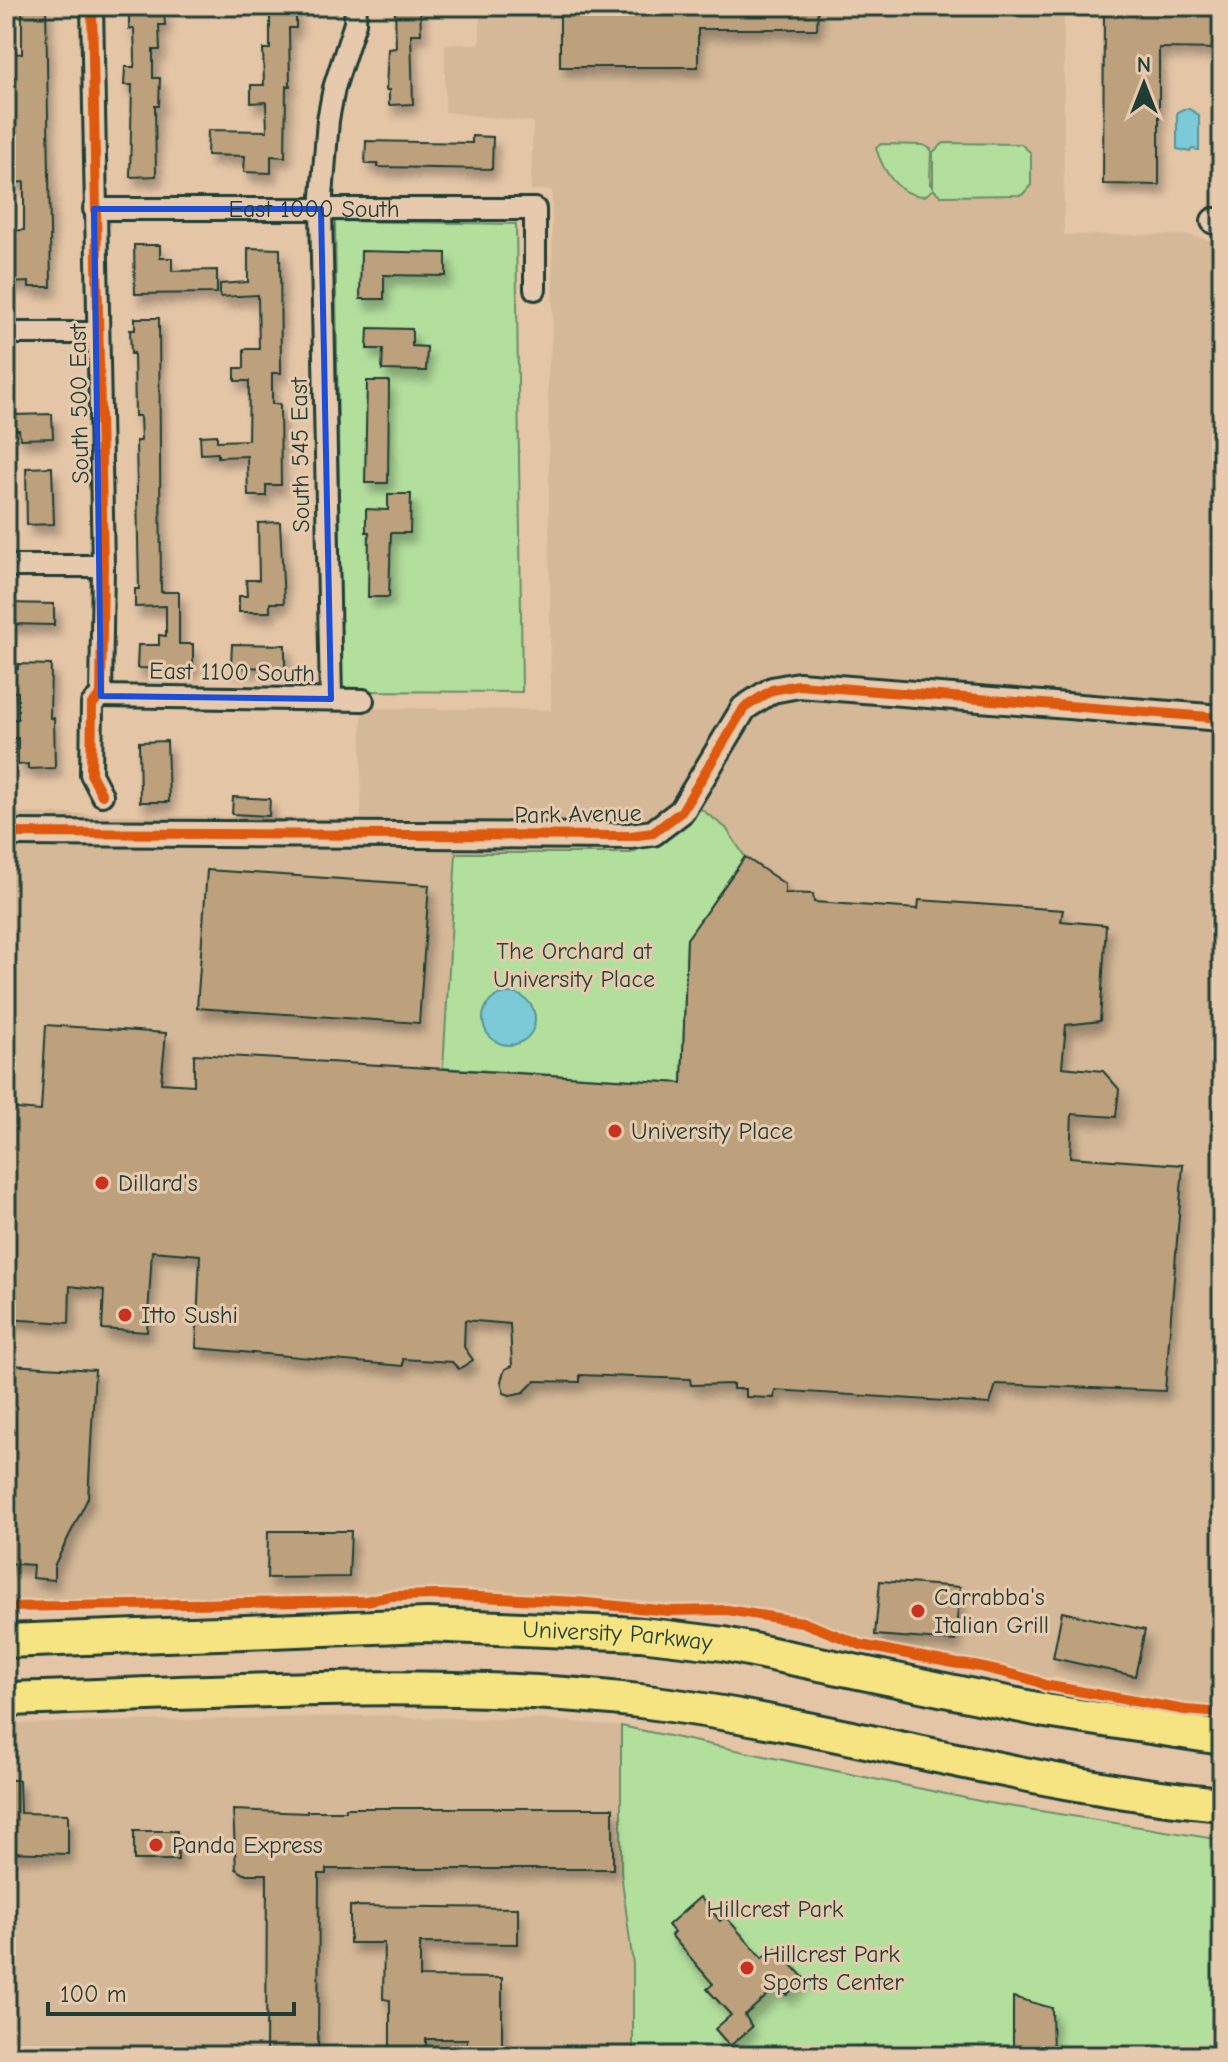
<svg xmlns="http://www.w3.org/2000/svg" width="1228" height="2062" font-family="'Comic Neue',sans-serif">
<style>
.built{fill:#d4b897}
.green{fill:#b3df9d;stroke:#698e68;stroke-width:2}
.water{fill:#7bcad8;stroke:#569296;stroke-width:2}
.building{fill:#bda17c;stroke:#1f3d34;stroke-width:2;filter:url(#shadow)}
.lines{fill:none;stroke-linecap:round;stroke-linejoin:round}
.minor-casing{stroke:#1f3d34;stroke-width:26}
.tertiary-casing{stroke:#1f3d34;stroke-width:30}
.primary-casing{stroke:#1f3d34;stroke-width:38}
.minor{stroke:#e7caae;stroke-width:20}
.tertiary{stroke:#e7caae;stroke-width:24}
.primary{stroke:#f6e381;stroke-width:32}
.cycleway-casing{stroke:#e7caae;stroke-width:15}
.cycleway{stroke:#de580e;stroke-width:10}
.marked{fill:none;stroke:#1d4ed8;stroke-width:6;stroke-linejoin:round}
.poi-dot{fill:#c8321e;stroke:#e7caae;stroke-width:3}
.labels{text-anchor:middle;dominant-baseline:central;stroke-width:6;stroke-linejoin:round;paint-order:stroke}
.street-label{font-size:24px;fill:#1f3d34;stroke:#e7caae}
.park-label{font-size:24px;fill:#264539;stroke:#e7caae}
.poi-label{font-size:24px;fill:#1f3d34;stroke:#e7caae;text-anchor:start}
</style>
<defs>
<filter id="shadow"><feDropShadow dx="5" dy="9" stdDeviation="4" flood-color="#0004"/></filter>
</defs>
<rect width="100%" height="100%" fill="#e4c5a6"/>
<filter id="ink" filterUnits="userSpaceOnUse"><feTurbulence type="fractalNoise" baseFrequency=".0125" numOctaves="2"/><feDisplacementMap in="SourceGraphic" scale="16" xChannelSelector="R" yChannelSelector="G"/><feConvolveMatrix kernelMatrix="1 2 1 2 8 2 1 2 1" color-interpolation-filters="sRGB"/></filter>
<g filter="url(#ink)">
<path class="built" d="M480,6H1064V235H1189L1222,244V1709L1172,1703L1057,1677H1041L867,1642L806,1619L730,1606L676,1607L632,1601L404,1592L356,1593L351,1600L6,1607V813L361,819L362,708L551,710L548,375L553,325L552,190H531L533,122L445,112V44H480Z
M395,1715L406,1718L535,1719L621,1726V1872L633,1964V2056H11L6,2041V1724Z"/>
<path class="green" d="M944,143L1021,144L1031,153V185L1022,195L941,196L933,189L925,196C898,196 883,171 876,148L881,144L923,145L931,149L930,184L933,187V152Z
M335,221L516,224L522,692L342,691Z
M697,806L726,828L745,857L687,939L682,1083L443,1068L456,853H631L668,835Z
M621,1726L989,1803L1222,1840V2056H633V1964L621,1872Z"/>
<path class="water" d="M1183,109H1189L1199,115V150L1192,149L1190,152L1177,149V112Z
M483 1019a26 26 0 1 1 52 0a26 26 0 1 1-52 0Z"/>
<path class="building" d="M22,6H46L51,287H29V282L9,283V280H6V231L24,230V182L13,183L12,129V53L22,54Z
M270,6H296V28H289L290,86H286L285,157L271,156V173L244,172L245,156L207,155L208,130L267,131L266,102L251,103V85H264L263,49H270Z
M395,6H420L421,34H411L413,104L389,105V90H386L388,49L396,48Z
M560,6H818L817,29H698V67H560Z
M1104,6H1222V49L1159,48V185L1103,184Z
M164,10L165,25H159L160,50H153V78H160L159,106H155L156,176L130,177L132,85H124L125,67H134L135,57L134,29H129V11Z
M472,136L493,137L492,169L378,167V164H365L366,141L472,143Z
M134,245H160V258H172V271L217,270V293L135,294Z
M248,248L280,249L281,373H272V404H280L281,485H266V496H248L247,456L218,457V453L201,454L200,436L217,435V441L248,440L249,381H235V368H244V349H259L258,295L220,297V284L248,282Z
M361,251L446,253V276L384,275V299H360Z
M135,318H159L161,592H179V644H193V669L137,668L138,645H159V635L166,636V606L135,607V589H139L136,441H141L140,416H135L134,353L131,354L130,330H135Z
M368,328L412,329V346L427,347L426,371L382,370L383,349H367Z
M367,381H389L388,483H365Z
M52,414L53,438L20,439L19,430H13V415Z
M52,467L54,524L27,525L26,468Z
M388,494H411L410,533H391L389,597H368L369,532H366V509L388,510Z
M280,522L284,603H270V612H239V596H247L246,580H259L258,523Z
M7,603L54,604V625L6,624Z
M232,644L285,645V668L231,667Z
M18,664L51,665L50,718H54L55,768L28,769V764L18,765V738H6V719H18V692L7,691V669H18Z
M167,741L169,802H140L139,742Z
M233,797L270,799L269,816L232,814Z
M745,857L785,884V893L813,894L814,902L918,909L919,900L1063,910L1061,921L1106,925L1100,1021L1066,1025L1062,1067L1103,1071L1119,1089L1116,1117L1072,1114L1070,1157L1183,1165L1165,1391L996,1384L990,1404L775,1390L774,1398L746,1397V1389H733V1384L691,1385L690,1379L580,1375V1382L535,1381L524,1392L510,1395L504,1393L501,1381L505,1369L512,1366L510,1324L465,1320L464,1347L473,1360L459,1369L452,1362L403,1359V1366L196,1348L200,1255L152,1251L147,1332L102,1329L104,1290L70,1286L69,1323L6,1319V1108L41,1111L46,1025L166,1033L161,1083L194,1085V1054L682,1083L687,939Z
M207,870L429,885L419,1023L197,1008Z
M10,1365L95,1370L88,1498L54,1566V1580L32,1578L33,1565L6,1563V1374H10Z
M268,1531H351L349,1577L267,1578Z
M880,1581L960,1587L955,1641L875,1635Z
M1062,1612L1145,1630L1135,1676L1053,1658Z
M6,1780H19L20,1813L68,1814V1854L6,1852Z
M346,1808H613V1869H326V1874H319L318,2056H266L267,1874H244L236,1869L233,1810L307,1813V1811H346Z
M134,1831H177L178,1860H134Z
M700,1897L720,1921L725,1916L762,1958L776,1948L804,1978L787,1995L776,1988L745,2015L752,2027L730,2046L715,2029L731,2015L707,1989L713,1984L671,1935L674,1932L668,1925Z
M350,1906L518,1908V1944L420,1943V1977L502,1978V2056H467V2039H426V2056H390V2000L383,1999L384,1943H350Z
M1013,1997L1052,2008L1053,2056H1013Z"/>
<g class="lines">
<defs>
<g id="minor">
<path d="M92,6L103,566L101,696L92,704L91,774L102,795"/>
<path id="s1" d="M94,209H535V289"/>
<path d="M6,333H98"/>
<path d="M6,566H103"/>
<path d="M101,696L363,700"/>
<path d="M331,699L321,209L328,120L334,88L355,23L356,6"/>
</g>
<path id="tertiary" d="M1214,221H1222
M6,833L630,836L653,833L682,811L744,708L772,690L799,685L1222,718"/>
<g id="primary">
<path id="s2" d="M6,1641L427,1625L641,1634L724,1644L1046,1711L1222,1738"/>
<path d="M6,1699C215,1693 432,1677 640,1701C836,1725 1025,1786 1222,1804"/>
</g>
</defs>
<use href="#minor" class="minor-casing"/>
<use href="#tertiary" class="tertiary-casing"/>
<use href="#primary" class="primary-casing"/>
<use href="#minor" class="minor"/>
<use href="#tertiary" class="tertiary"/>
<use href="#primary" class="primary"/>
<defs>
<path id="cycleway" d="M92,6L103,566L101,696L92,704L91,774L102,795
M6,833L630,836L653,833L682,811L744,708L772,690L799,685L1222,718
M6,1607L366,1601L391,1596L441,1595L576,1602L669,1611L727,1610L802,1622L861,1645L958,1664C971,1664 1033,1678 1044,1685L1185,1710L1222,1713"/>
</defs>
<use href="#cycleway" class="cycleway-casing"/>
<use href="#cycleway" class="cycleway"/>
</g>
</g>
<path class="marked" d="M94,209H321L331,699L101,696Z"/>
<g class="poi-dot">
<circle cx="615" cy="1131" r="8"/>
<circle cx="102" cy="1183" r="8"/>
<circle cx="125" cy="1315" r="8"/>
<circle cx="918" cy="1611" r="8"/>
<circle cx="156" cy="1845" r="8"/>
<circle cx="747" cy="1968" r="8"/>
</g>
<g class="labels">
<g class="street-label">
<text stroke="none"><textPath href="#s1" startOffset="220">East 1000 South</textPath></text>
<text transform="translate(79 404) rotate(-91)">South 500 East</text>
<text transform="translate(300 455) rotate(-91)">South 545 East</text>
<text transform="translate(232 672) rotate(1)">East 1100 South</text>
<text transform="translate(578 814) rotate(-1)">Park Avenue</text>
<text stroke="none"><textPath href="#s2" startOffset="612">University Parkway</textPath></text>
</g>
<g class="park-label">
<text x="574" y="951">The Orchard at<tspan x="574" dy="28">University Place</tspan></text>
<text x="775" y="1909">Hillcrest Park</text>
</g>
<g class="poi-label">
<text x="631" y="1131">University Place</text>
<text x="118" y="1183">Dillard's</text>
<text x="141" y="1315">Itto Sushi</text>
<text x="934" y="1597">Carrabba's<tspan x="934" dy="28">Italian Grill</tspan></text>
<text x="172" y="1845">Panda Express</text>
<text x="763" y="1954">Hillcrest Park<tspan x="763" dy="28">Sports Center</tspan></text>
</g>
</g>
<rect width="1228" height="2062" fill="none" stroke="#e7caae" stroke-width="32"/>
<rect x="16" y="16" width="1196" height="2030" fill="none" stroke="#1f3d34" stroke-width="3" filter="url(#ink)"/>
<g transform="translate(1144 84)" stroke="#e7caae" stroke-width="6" paint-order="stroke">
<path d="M0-6L14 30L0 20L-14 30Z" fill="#1f3d34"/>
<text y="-12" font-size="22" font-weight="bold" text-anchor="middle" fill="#1f3d34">N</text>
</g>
<path d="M48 2002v12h246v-12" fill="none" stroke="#1f3d34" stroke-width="4"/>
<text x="60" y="2002" font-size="24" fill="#1f3d34" stroke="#e7caae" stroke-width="6" paint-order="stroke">100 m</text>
</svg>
